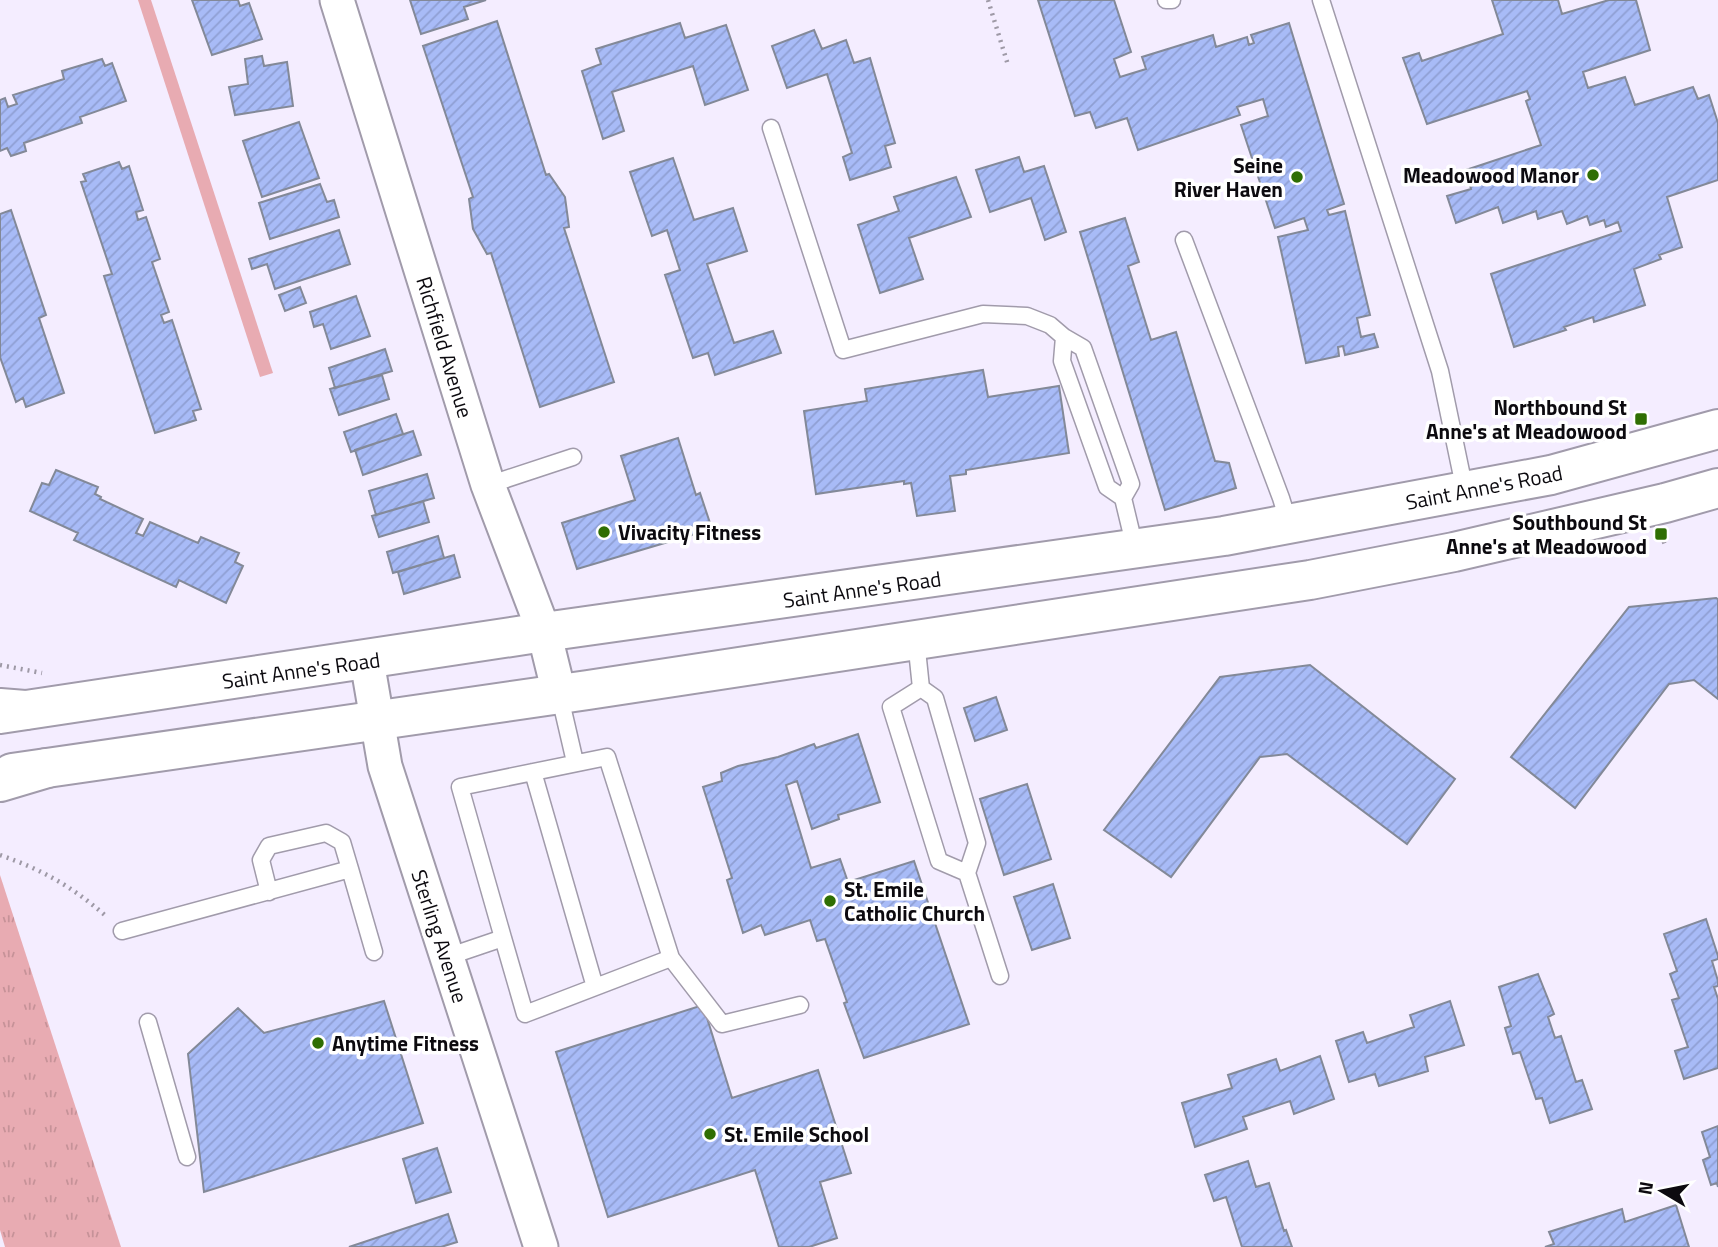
<svg xmlns="http://www.w3.org/2000/svg" width="1718" height="1247" font-family="'Titillium Web',sans-serif">
<style>
.grass{fill:url(#grass-tufts)}
.park{fill:#e8abb2}
.building{fill:url(#building-hatch);stroke:#838998;stroke-width:2}
.lines{fill:none;stroke-linecap:round;stroke-linejoin:round}
.service-casing{stroke:#a19bab;stroke-width:19}
.minor-casing{stroke:#a19bab;stroke-width:37}
.secondary-casing{stroke:#a19bab;stroke-width:42}
.primary-casing{stroke:#a19bab;stroke-width:42}
.path{stroke:#9e99a6;stroke-width:4.5;stroke-dasharray:2 5;stroke-linecap:butt}
.service{stroke:#fff;stroke-width:16}
.minor{stroke:#fff;stroke-width:33}
.secondary{stroke:#fff;stroke-width:38}
.primary{stroke:#fff;stroke-width:38}
.poi-dot{fill:#2f6e03;stroke:#fff;stroke-width:2.5}
.labels{text-anchor:middle;dominant-baseline:central;stroke-width:7;stroke-linejoin:round;paint-order:stroke}
.poi-label{font-size:21px;font-weight:bold;fill:#0c0a0f;stroke:#fff;text-anchor:end}
.street-label{font-size:21px;fill:#0c0a0f;stroke:#fff}
</style>
<defs>
<pattern id="grass-tufts" width="24" height="20" patternUnits="userSpaceOnUse" patternTransform="scale(1.75)"><rect width="24" height="20" fill="#e8abb2"/><path d="M3 7l-1-3M5 7V3M7 7l1-3M15 17l-1-3M17 17v-4M19 17l1-3" fill="none" stroke="#c69298"/></pattern>
<pattern id="building-hatch" width="6" height="6" patternUnits="userSpaceOnUse" patternTransform="scale(1.75)"><rect width="6" height="6" fill="#a8bbf7"/><path d="M-1 1l2-2M0 6l6-6M5 7l2-2" fill="none" stroke="#8f9fd3"/></pattern>
</defs>
<rect width="100%" height="100%" fill="#f4edff"/>
<path class="grass" d="M0,875L121,1247H5L0,1230Z"/>
<path class="park" d="M138,0H151L273,373L260,377Z"/>
<path class="building" d="M192,0H238L240,6L249,3L262,39L212,55Z
M410,0H486L464,7L468,19L421,34Z
M1038,0H1114L1131,52L1114,59L1120,77L1146,69L1142,57L1213,35L1216,47L1247,37L1249,45L1254,43L1251,35L1289,23L1344,204L1327,210L1329,215L1345,211L1370,315L1357,318L1361,337L1374,334L1378,347L1345,355L1343,346L1338,347L1339,356L1306,363L1278,237L1308,230L1304,218L1275,228L1241,125L1268,116L1263,99L1237,107L1240,115L1138,150L1127,118L1096,128L1090,112L1075,116Z
M1492,0H1558L1562,14L1609,0H1636L1650,50L1583,72L1588,88L1625,77L1635,105L1693,87L1698,99L1709,95L1718,123V180L1667,197L1682,247L1659,255L1661,259L1634,269L1645,305L1594,322L1593,317L1564,327L1566,330L1514,347L1491,274L1621,231L1618,222L1606,227L1604,220L1590,225L1587,216L1567,224L1562,211L1538,219L1536,211L1503,223L1498,207L1456,223L1447,196L1471,189L1466,170L1541,145L1526,101L1530,99L1527,91L1427,124L1403,58L1419,53L1422,61L1503,34Z
M497,21L546,175L549,174L565,197L569,227L564,228L614,382L540,407L491,253L487,254L473,229L469,199L473,197L423,46Z
M680,23L685,38L726,25L748,90L705,105L693,66L612,92L624,131L603,139L582,71L601,64L596,49Z
M814,30L822,49L846,40L854,63L870,58L895,143L885,146L891,167L850,180L843,157L852,153L827,74L787,88L772,46Z
M262,56L264,66L287,62L293,106L235,115L229,87L248,84L245,59Z
M102,59L105,66L112,63L126,101L80,117L82,123L24,143L26,151L11,156L7,148L0,151V100L5,98L8,107L17,104L13,95L64,79L62,71Z
M299,122L319,178L262,197L243,141Z
M1019,157L1024,172L1044,166L1066,232L1045,240L1031,198L990,212L976,170Z
M673,158L694,220L733,208L747,251L707,264L734,343L773,331L781,353L715,375L708,353L693,358L665,275L680,270L667,230L652,236L630,172Z
M119,162L122,169L129,166L143,210L136,212L138,220L146,217L160,259L152,262L169,312L161,315L164,323L172,320L201,409L193,411L196,420L155,433L104,276L112,274L81,182L86,181L83,174Z
M956,177L971,217L909,238L923,279L880,293L858,225L899,211L894,197Z
M320,184L327,202L334,200L339,217L270,239L259,203Z
M11,210L46,315L39,318L64,393L26,407L23,398L16,402L0,357V214Z
M1125,218L1139,262L1128,266L1151,340L1176,332L1215,461L1229,463L1236,488L1165,510L1080,232Z
M339,230L350,264L275,289L267,264L252,269L249,259Z
M300,287L306,303L285,311L279,295Z
M356,296L370,336L331,349L323,324L314,327L310,312Z
M385,349L392,371L335,388L329,368Z
M983,370L988,397L1059,386L1069,453L966,470V474L950,476L955,511L917,516L911,483L904,484V481L816,494L804,411L867,401L865,389Z
M382,375L389,399L339,415L330,389Z
M396,414L403,434L351,452L344,432Z
M413,431L421,455L363,475L355,450Z
M678,438L696,495L700,493L712,529L577,569L562,523L635,500L621,456Z
M56,470L98,487L95,494L101,497L100,499L143,519L136,533L143,536L150,522L198,543L201,537L239,553L235,562L243,566L226,603L179,580L176,587L74,540L78,533L30,511L42,483L49,485Z
M427,474L434,498L376,515L369,491Z
M423,501L429,522L379,537L372,516Z
M438,536L444,558L393,573L387,552Z
M454,555L460,577L404,594L398,572Z
M1716,598L1718,599V699L1694,680L1669,684L1575,808L1511,757L1629,607Z
M1310,665L1455,779L1407,844L1287,754L1260,757L1171,877L1104,830L1220,677Z
M996,697L1007,730L975,741L964,708Z
M858,734L880,802L838,815L839,819L812,829L797,781L786,785L811,868L840,859L848,882L914,861L969,1024L864,1058L844,1003L847,1002L825,939L817,941L810,920L765,935L761,925L743,933L727,880L732,878L703,787L722,781L721,773L738,766L778,757L814,744L816,748Z
M1027,784L1051,859L1004,875L980,799Z
M1053,884L1070,938L1032,950L1014,897Z
M1706,919L1718,956V959L1712,961L1718,981V986L1714,987L1718,999V1068L1684,1079L1675,1051L1688,1047L1672,1000L1679,998L1670,974L1677,971L1664,934Z
M1538,974L1554,1014L1548,1017L1555,1038L1561,1036L1576,1082L1582,1080L1592,1109L1550,1123L1542,1098L1536,1099L1520,1052L1513,1054L1505,1028L1511,1026L1499,987Z
M384,1001L423,1123L204,1192L188,1054L238,1008L264,1033Z
M1450,1001L1464,1045L1425,1057L1428,1071L1379,1086L1375,1074L1349,1082L1336,1041L1363,1032L1367,1043L1414,1027L1410,1015Z
M703,1005L732,1098L818,1070L851,1173L820,1182L837,1238L809,1247H779L755,1170L608,1217L556,1052Z
M1320,1056L1334,1099L1294,1114L1290,1101L1243,1117L1247,1129L1195,1147L1182,1103L1232,1088L1228,1075L1276,1059L1280,1071Z
M1718,1126V1187L1717,1183L1711,1185L1703,1160L1710,1157L1702,1132Z
M437,1148L451,1192L416,1203L403,1159Z
M1248,1161L1256,1187L1269,1183L1284,1231L1286,1230L1292,1247H1242L1226,1197L1214,1201L1205,1175Z
M1676,1205L1689,1247H1545L1554,1244L1549,1232L1622,1209L1625,1222Z
M448,1214L457,1242L441,1247H349Z"/>
<g class="lines">
<defs>
<path id="service" d="M1166,0H1172
M1321,0L1440,371L1465,491
M771,128L843,350L983,314L1027,316L1050,325L1064,337L1083,348L1131,484L1123,498L1135,548
M1184,240L1281,498L1289,524
M1064,337L1062,361L1107,487L1123,498
M488,485L573,457
M916,640L921,688L891,707L939,861L967,873
M921,688L935,698L977,843L967,873L1000,976
M559,693L575,762
M533,772L595,987
M269,892L261,860L269,846L326,833L342,842L350,869
M122,931L350,869L374,952
M447,957L503,938L525,1014L671,958L607,757L460,787L503,938
M671,958L722,1024L800,1005
M148,1022L187,1157"/>
<path id="minor" d="M337,0L488,485L544,632L559,693
M367,661L385,766L541,1247"/>
<path id="secondary" d="M0,714L544,632L1224,536L1551,475L1718,429
M12,773L588,690L1310,580L1454,552L1665,503L1718,488"/>
<path id="primary" d="M0,708L25,710
M0,782L47,768"/>
</defs>
<use href="#service" class="service-casing"/>
<use href="#minor" class="minor-casing"/>
<use href="#secondary" class="secondary-casing"/>
<use href="#primary" class="primary-casing"/>
<path class="path" d="M988,0L1008,65
M1661,535L1666,547
M0,665L42,673
M0,855C43,870 73,887 107,917"/>
<use href="#service" class="service"/>
<use href="#minor" class="minor"/>
<use href="#secondary" class="secondary"/>
<use href="#primary" class="primary"/>
</g>
<g class="poi-dot">
<circle cx="1593" cy="175" r="7"/>
<circle cx="1297" cy="177" r="7"/>
<rect x="1634" y="412" width="14" height="14" rx="3.5"/>
<circle cx="604" cy="532" r="7"/>
<rect x="1654" y="527" width="14" height="14" rx="3.5"/>
<circle cx="830" cy="901" r="7"/>
<circle cx="318" cy="1043" r="7"/>
<circle cx="710" cy="1134" r="7"/>
</g>
<g class="labels">
<g class="poi-label">
<text x="1283" y="165">Seine<tspan x="1283" dy="24">River Haven</tspan></text>
<text x="1579" y="175">Meadowood Manor</text>
<text x="1627" y="407">Northbound St<tspan x="1627" dy="24">Anne's at Meadowood</tspan></text>
<text x="1647" y="522">Southbound St<tspan x="1647" dy="24">Anne's at Meadowood</tspan></text>
<text x="618" y="532" text-anchor="start">Vivacity Fitness</text>
<text x="844" y="889" text-anchor="start">St. Emile<tspan x="844" dy="24">Catholic Church</tspan></text>
<text x="332" y="1043" text-anchor="start">Anytime Fitness</text>
<text x="724" y="1134" text-anchor="start">St. Emile School</text>
</g>
<g class="street-label">
<text transform="translate(445 347) rotate(73)">Richfield Avenue</text>
<text transform="translate(1484 487) rotate(-11)">Saint Anne's Road</text>
<text transform="translate(862 589) rotate(-8)">Saint Anne's Road</text>
<text transform="translate(301 670) rotate(-8)">Saint Anne's Road</text>
<text transform="translate(440 936) rotate(72)">Sterling Avenue</text>
</g>
</g>
<g transform="translate(1662 1191) rotate(280)" stroke="#ffffff" stroke-width="5" paint-order="stroke">
<path d="M0-5L12 26L0 18L-12 26Z" fill="#0c0a0f"/>
<text y="-10" font-size="19" font-weight="bold" text-anchor="middle" fill="#0c0a0f">N</text>
</g>
</svg>
